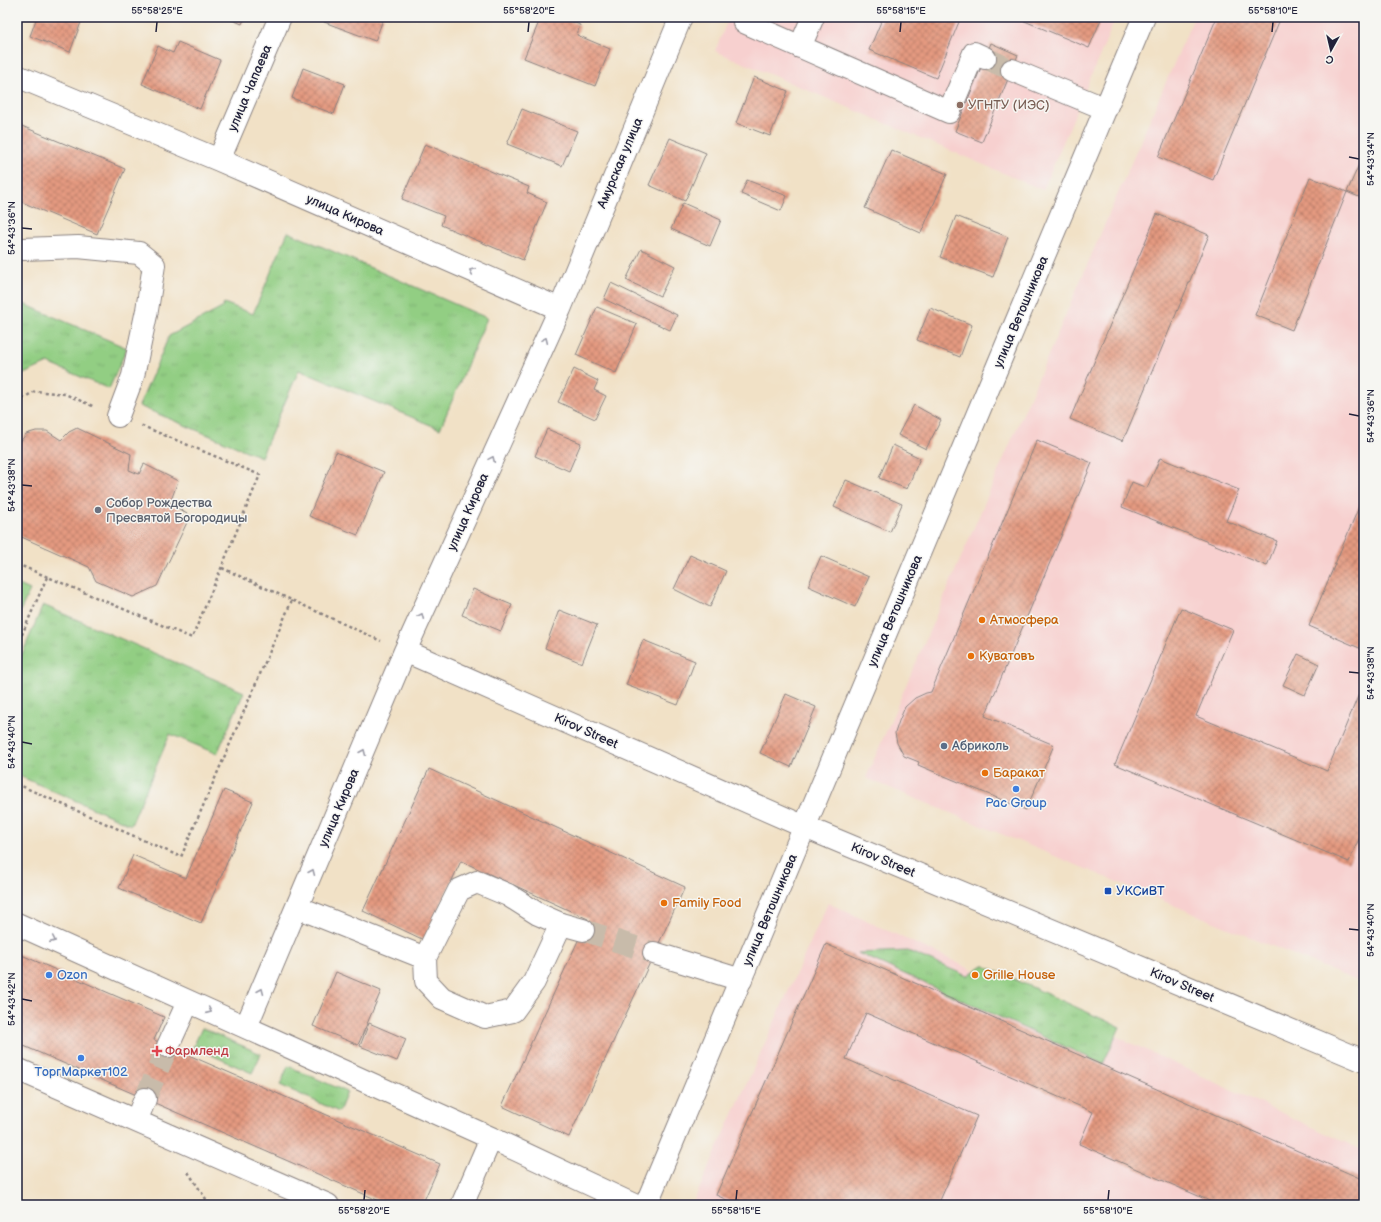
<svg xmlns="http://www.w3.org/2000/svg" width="1381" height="1222" font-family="'Balsamiq Sans',sans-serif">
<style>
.built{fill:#f7d0cf}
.grass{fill:url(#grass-tufts);stroke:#5a785f}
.building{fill:url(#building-cross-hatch)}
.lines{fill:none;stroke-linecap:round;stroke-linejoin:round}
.minor-tunnel{stroke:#c8bbaa;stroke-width:22;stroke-dasharray:22 11;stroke-linecap:butt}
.minor-casing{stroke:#8a8280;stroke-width:24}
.path{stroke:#8a8280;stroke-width:2.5;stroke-dasharray:3 3;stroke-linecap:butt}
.minor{stroke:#fff;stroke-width:22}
.oneway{stroke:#9c9ca7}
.ticks{fill:none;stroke:#22223b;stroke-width:1.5}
.education-dot{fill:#8d6e63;stroke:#f6f6f2;stroke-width:1.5}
.worship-dot{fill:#6b7280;stroke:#f6f6f2;stroke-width:1.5}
.food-dot{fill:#e8710a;stroke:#f6f6f2;stroke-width:1.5}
.service-dot{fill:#5c6f8a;stroke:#f6f6f2;stroke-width:1.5}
.shop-dot{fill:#3f7fe0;stroke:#f6f6f2;stroke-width:1.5}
.transit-dot{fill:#1a4fb4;stroke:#f6f6f2;stroke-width:1.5}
.health-dot{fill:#e0444e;stroke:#f6f6f2;stroke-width:1.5}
.labels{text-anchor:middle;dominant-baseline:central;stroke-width:3;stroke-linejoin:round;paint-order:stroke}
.street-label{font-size:13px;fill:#22223b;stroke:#f6f6f2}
.education-label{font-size:13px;fill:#785e54;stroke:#f6f6f2;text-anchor:start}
.worship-label{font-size:13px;fill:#5b616d;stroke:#f6f6f2;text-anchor:start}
.food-label{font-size:13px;fill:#c56008;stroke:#f6f6f2;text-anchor:start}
.service-label{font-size:13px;fill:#4e5e75;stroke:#f6f6f2;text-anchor:start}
.shop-label{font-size:13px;fill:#366cbe;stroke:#f6f6f2}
.transit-label{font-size:13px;fill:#164399;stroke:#f6f6f2;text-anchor:start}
.health-label{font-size:13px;fill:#be3a42;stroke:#f6f6f2;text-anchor:start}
.neatline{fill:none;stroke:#22223b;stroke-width:1.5}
.ticks-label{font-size:10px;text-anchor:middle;fill:#22223b}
</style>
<defs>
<pattern id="grass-tufts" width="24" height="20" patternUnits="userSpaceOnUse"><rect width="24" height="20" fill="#92ce83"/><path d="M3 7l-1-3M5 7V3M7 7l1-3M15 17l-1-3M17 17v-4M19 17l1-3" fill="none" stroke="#7eb172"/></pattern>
<pattern id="building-cross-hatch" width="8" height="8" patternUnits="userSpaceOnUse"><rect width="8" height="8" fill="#e49a80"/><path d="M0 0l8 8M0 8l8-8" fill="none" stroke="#b87d6a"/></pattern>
</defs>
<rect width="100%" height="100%" fill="#f6f6f2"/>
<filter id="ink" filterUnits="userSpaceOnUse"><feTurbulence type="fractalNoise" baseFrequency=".025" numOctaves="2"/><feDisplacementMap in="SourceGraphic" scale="8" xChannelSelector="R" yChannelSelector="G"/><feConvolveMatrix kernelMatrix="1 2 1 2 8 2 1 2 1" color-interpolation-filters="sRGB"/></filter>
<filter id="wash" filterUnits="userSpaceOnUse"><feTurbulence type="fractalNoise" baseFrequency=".012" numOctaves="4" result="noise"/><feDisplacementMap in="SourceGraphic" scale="16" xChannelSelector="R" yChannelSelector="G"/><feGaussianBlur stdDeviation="0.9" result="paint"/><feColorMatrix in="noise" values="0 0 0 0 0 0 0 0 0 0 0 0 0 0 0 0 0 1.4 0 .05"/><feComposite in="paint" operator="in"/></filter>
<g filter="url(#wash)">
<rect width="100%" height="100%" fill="#f1e1c6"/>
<path class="built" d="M729,17H1116L1043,190L715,51Z
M1194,17H1364V984L866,778Z
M828,903L1364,1151V1205H692Z"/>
<path class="grass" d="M288,232L487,318L440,429L299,370L261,457L139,406L169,336L222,308L224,303L253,314Z
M17,301L127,348L109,389L48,363L17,377Z
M17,584L30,590L17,618Z
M43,605L244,692L217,754L170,734L131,825L17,775V666Z
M908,951L967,976L983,965L1120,1027L1103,1064L858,953Z
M202,1028L261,1054L252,1073L193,1047Z
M288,1066L347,1092L339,1112L280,1085Z"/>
<g id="blocks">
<path class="building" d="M37,17H83L70,52L30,36Z
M225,17H245L242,24Z
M326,17H384L375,41L324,22Z
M541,17H560L580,25L577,35L610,49L595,86L524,58Z
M883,17H961L936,78L869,50Z
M1015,17H1102L1089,48Z
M1217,17H1281L1213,180L1158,157Z
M178,42L220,60L200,109L142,84L158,46L173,53Z
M991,43L1018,55L982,142L955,131Z
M303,68L345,84L334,114L292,98Z
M754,77L788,91L770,136L736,123Z
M522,109L577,131L562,166L507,144Z
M17,124L125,169L97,234L17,200Z
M670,138L706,153L685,201L649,185Z
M425,144L529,187L527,193L547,202L523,260L441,225L444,216L402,199Z
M891,150L947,174L921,233L865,208Z
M1364,153V199L1347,192L1292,330L1255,315L1310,177L1347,192Z
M747,180L787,196L781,211L741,194Z
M683,203L721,220L710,246L671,229Z
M1157,214L1209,235L1123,441L1070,419Z
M956,216L1008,237L993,277L940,257Z
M641,249L675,266L660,296L626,280Z
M611,283L677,315L670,330L604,299Z
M597,307L637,324L616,373L576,355Z
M930,308L972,325L960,357L917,340Z
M574,369L598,381L594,390L606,396L595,419L558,402Z
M914,405L941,420L926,449L898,435Z
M77,428L131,454L129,470L139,474L144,464L178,481L170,503L190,516L157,586L133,597L96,581L89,567L17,535V451L20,442L26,434L36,431H47L61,440L69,432Z
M547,429L581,443L569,471L535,456Z
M1037,440L1092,463L985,716L1054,745L1026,810L918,765L919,762L904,756L897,743L895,733L899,721L905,707L915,698L926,693L931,692Z
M893,445L920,458L907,489L879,478Z
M336,452L384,472L358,535L309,516Z
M1160,458L1239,490L1226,521L1277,541L1267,566L1122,507L1132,482L1147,488Z
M846,480L902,504L890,532L834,507Z
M1361,502L1364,504V650L1309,626Z
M690,555L726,571L710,607L674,589Z
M821,556L869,577L855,607L808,586Z
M473,589L512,605L501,631L462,615Z
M1181,608L1233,630L1196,716L1327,771L1364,682V827L1349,862L1115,764Z
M559,610L597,625L582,663L545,648Z
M643,640L695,661L678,705L626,685Z
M1298,654L1319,664L1305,695L1283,685Z
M786,694L816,707L791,767L760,753Z
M429,769L685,887L569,1137L502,1106L588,919L461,861L424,940L363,911Z
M224,790L253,802L201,923L119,888L133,855L186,878Z
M826,944L1364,1180V1205H1219L1079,1144L1093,1112L866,1013L846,1059L977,1116L938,1205H738L716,1195Z
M17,953L164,1017L154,1040L440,1164L422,1205H389L17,1043Z
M336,972L381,991L358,1045L313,1026Z
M369,1023L406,1039L397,1061L360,1046Z
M717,1201L727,1205H715Z"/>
</g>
</g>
<g filter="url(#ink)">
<use href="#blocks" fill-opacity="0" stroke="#8a8280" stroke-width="1"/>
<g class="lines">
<path class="minor-tunnel" d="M985,58L1012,70
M583,930L654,953
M145,1099L168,1046"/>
<defs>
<path id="minor" d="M744,22L949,112L974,53L985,58
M800,47L813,17
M1012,70L1106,109
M17,76L219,160L560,309L405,651L246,1027
M219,160L280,17
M23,249L78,247L139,253L154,265L147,310L133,376L118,416
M560,309L681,17
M405,651L805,827L1364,1061
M297,907L425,958L426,981L442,998L485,1017L513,1011L534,982L561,924L538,914L508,895L477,882L459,890L425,958
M17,924L491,1138L634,1205
M561,924L583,930
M654,953L741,980
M168,1046L188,1002
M17,1069L328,1205
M136,1121L145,1099
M462,1205L491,1138
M646,1205L1144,17"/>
</defs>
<use href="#minor" class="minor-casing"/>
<path class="path" d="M17,402L35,391L65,394L95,407
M17,564L192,638L260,475L140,425
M222,568L381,641
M17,646L47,577
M17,784L181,857L292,600
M188,1172L210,1205"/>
<use href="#minor" class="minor"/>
</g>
<defs><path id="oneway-chevron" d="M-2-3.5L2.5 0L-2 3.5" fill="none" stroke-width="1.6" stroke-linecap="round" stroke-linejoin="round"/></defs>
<g class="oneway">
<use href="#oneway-chevron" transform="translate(472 271) rotate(-156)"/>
<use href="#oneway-chevron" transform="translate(545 340) rotate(-66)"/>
<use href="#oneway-chevron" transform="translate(492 459) rotate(-66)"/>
<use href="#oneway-chevron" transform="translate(421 616) rotate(-66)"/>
<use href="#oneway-chevron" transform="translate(363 752) rotate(-67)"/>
<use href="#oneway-chevron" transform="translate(312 872) rotate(-67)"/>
<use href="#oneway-chevron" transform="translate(53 940) rotate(24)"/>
<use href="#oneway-chevron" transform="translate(261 991) rotate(-67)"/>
<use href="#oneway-chevron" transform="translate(209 1011) rotate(24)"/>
</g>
</g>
<path class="ticks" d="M156,32L157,22M528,32L529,22M900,32L901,22M1272,32L1273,22M1349,157L1359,159M22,228L32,229M1349,414L1359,416M22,485L32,486M1349,672L1359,673M22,742L32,744M1349,929L1359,930M22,999L32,1001M364,1200L365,1190M736,1200L737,1190M1108,1200L1109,1190"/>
<circle class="education-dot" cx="960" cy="105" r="4"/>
<circle class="worship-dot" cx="98" cy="510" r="4"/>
<g class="food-dot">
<circle cx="982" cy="620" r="4"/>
<circle cx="971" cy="656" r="4"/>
<circle cx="985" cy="773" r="4"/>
<circle cx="664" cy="903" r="4"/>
<circle cx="975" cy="975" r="4"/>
</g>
<circle class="service-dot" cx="944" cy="746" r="4"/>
<g class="shop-dot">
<circle cx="1016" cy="789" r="4"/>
<circle cx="49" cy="975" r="4"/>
<circle cx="81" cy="1058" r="4"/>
</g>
<rect class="transit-dot" x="1104" y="887" width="8" height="8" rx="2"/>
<path class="health-dot" d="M155 1045h4v4h4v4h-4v4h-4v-4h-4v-4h4z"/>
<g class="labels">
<g class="street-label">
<text transform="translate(250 88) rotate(-67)">улица Чапаева</text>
<text transform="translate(620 163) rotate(-67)">Амурская улица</text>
<text transform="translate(345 215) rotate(24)">улица Кирова</text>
<text transform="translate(1021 312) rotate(-67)">улица Ветошникова</text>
<text transform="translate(468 512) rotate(-66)">улица Кирова</text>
<text transform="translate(895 611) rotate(-67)">улица Ветошникова</text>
<text transform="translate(586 731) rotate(24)">Kirov Street</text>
<text transform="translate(339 808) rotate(-67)">улица Кирова</text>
<text transform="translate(883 860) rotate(23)">Kirov Street</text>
<text transform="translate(770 910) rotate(-67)">улица Ветошникова</text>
<text transform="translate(1182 985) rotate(23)">Kirov Street</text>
</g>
<g class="education-label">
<text x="968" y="105">УГНТУ (ИЭС)</text>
</g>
<g class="worship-label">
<text x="106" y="503">Собор Рождества<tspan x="106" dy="15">Пресвятой Богородицы</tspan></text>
</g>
<g class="food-label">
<text x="990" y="620">Атмосфера</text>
<text x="979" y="656">Куватовъ</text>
<text x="993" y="773">Баракат</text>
<text x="672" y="903">Family Food</text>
<text x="983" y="975">Grille House</text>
</g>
<g class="service-label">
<text x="952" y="746">Абриколь</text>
</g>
<g class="shop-label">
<text x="1016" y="803">Pac Group</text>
<text x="57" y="975" text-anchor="start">Ozon</text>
<text x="81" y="1072">ТоргМаркет102</text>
</g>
<g class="transit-label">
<text x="1116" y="891">УКСиВТ</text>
</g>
<g class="health-label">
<text x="165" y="1051">Фармленд</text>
</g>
</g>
<rect width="1381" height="1222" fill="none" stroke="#f6f6f2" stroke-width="44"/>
<g transform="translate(1331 50) rotate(188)" stroke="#f6f6f2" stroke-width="3" paint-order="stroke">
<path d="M0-3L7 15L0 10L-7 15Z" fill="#22223b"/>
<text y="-6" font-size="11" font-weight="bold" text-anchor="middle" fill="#22223b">С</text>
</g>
<rect x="22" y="22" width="1337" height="1178" class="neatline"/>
<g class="ticks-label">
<text x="157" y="14">55°58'25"E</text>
<text x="529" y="14">55°58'20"E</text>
<text x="901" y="14">55°58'15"E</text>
<text x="1273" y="14">55°58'10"E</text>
<text transform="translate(1370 159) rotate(-90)" y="4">54°43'34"N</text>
<text transform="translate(11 228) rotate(-90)" y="4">54°43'36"N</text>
<text transform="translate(1370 416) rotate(-90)" y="4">54°43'36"N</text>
<text transform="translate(11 485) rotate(-90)" y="4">54°43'38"N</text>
<text transform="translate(1370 673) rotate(-90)" y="4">54°43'38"N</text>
<text transform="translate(11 742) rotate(-90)" y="4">54°43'40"N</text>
<text transform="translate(1370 930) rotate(-90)" y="4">54°43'40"N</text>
<text transform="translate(11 999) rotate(-90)" y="4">54°43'42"N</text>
<text x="364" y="1214">55°58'20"E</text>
<text x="736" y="1214">55°58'15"E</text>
<text x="1108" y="1214">55°58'10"E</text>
</g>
</svg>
